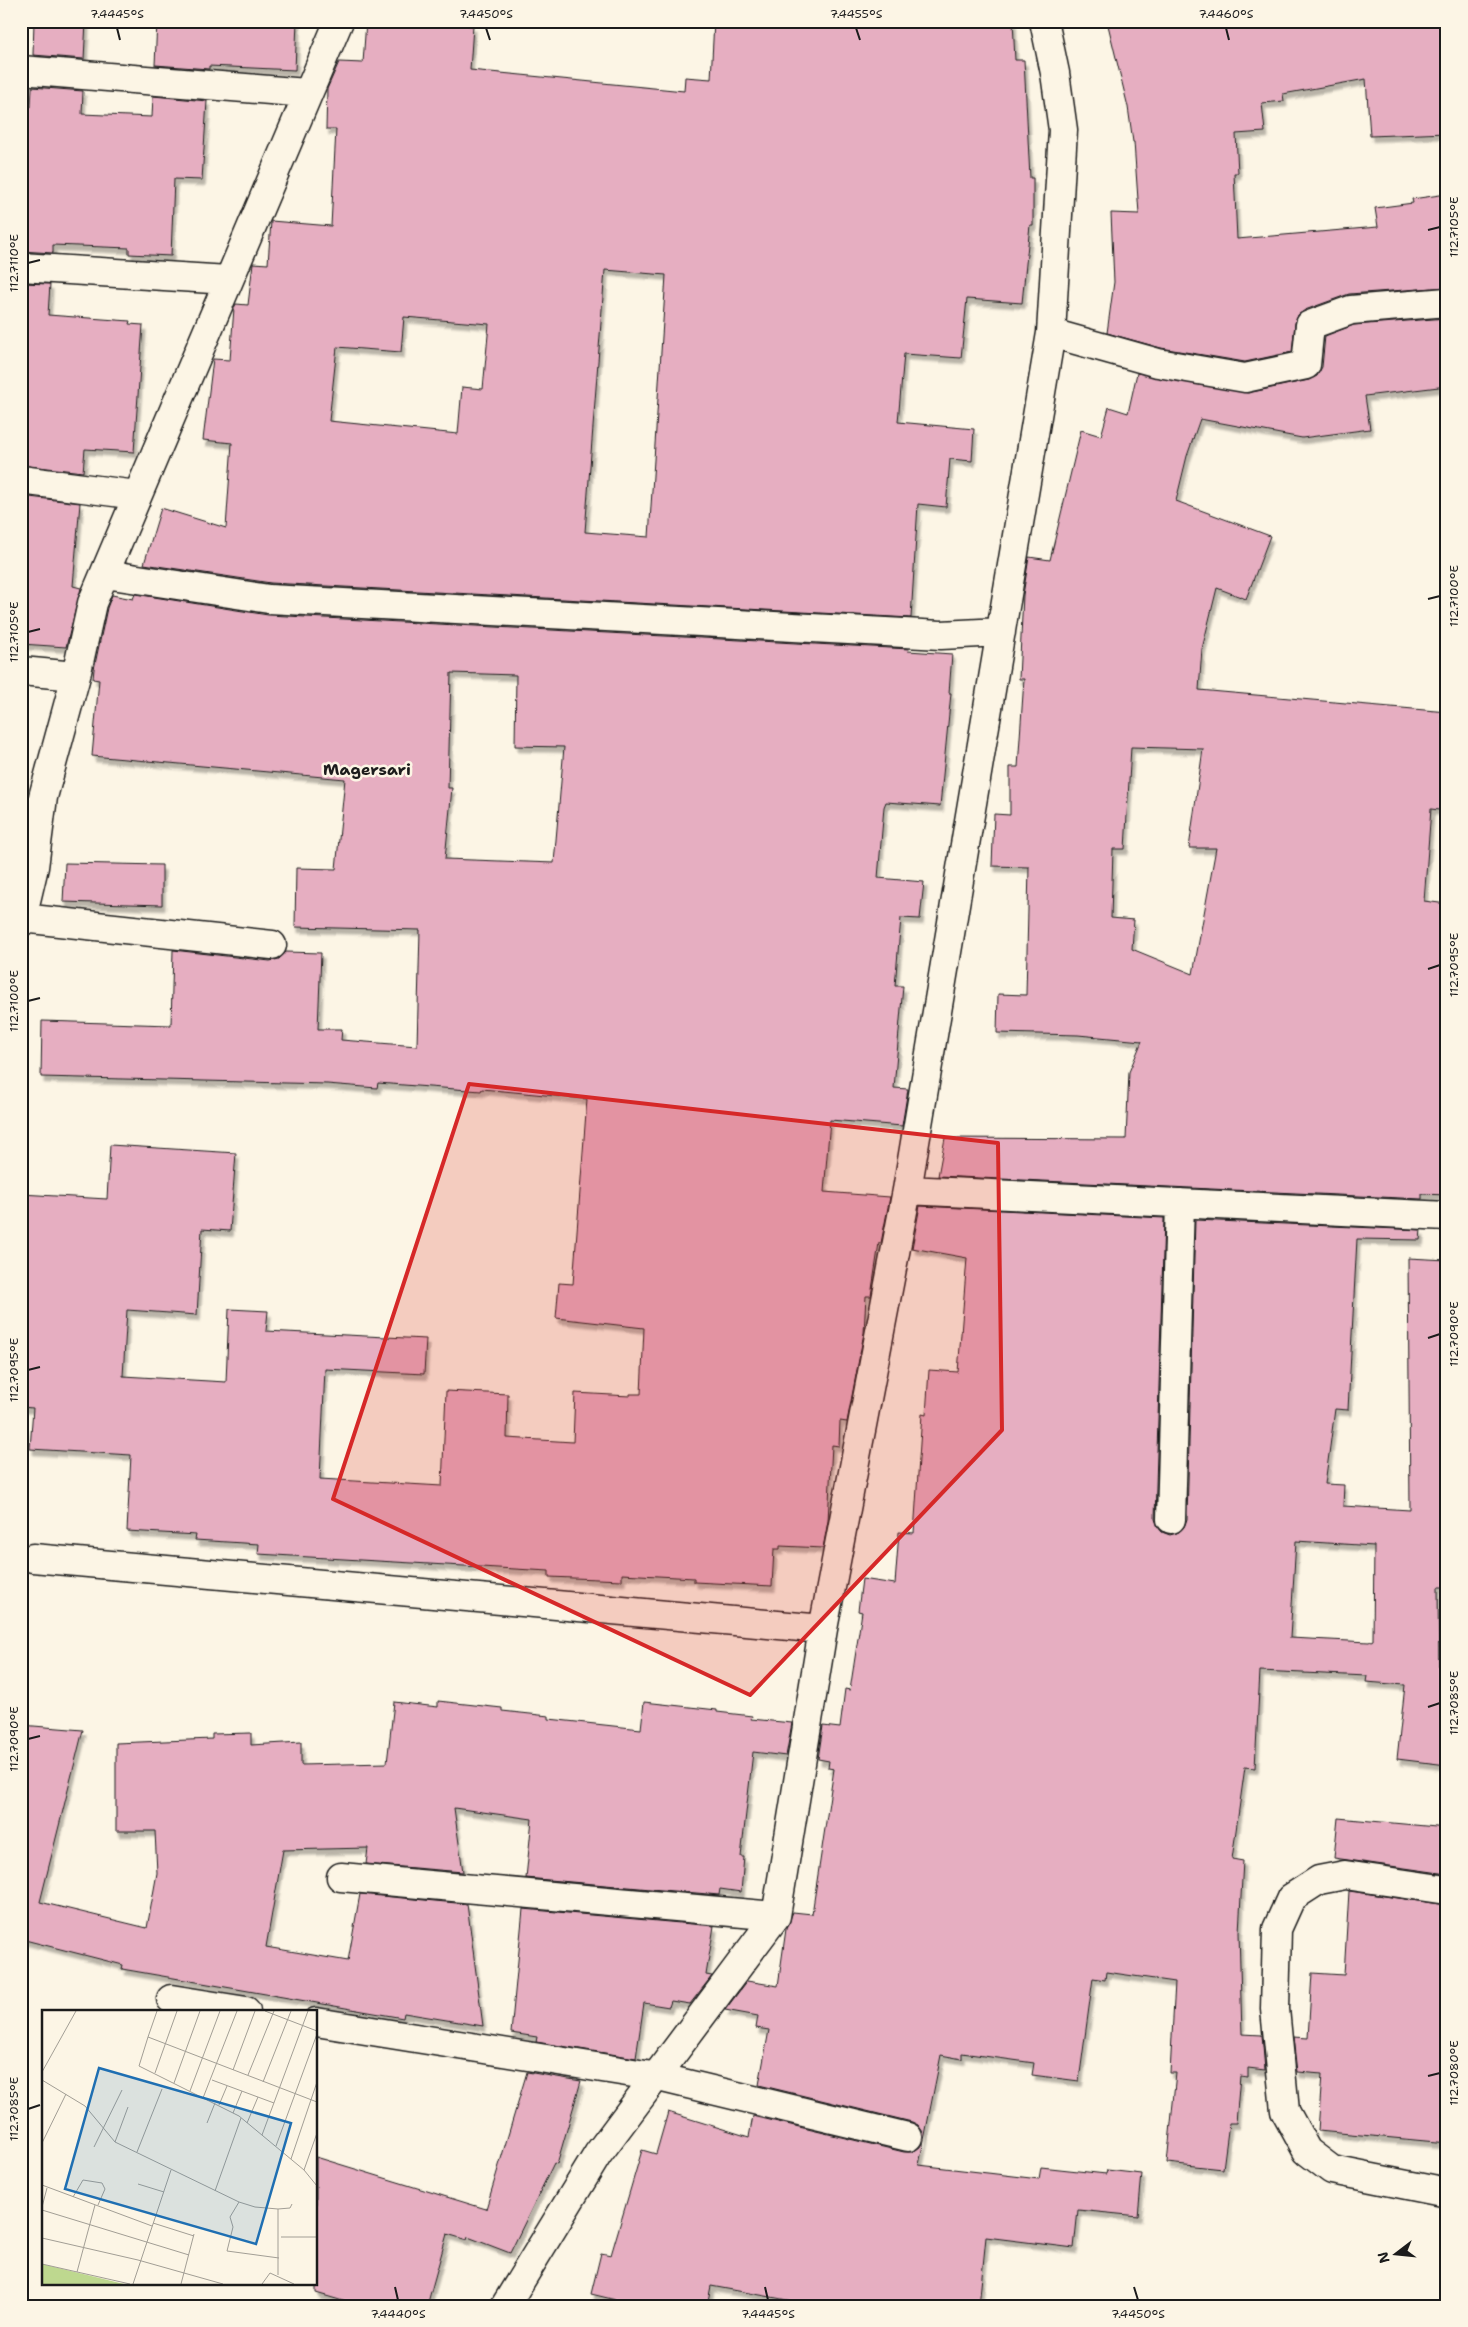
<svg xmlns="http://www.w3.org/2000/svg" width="1468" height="2327" font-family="'Shantell Sans',sans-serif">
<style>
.building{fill:#e6aec1;stroke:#1c1c1c;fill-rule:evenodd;filter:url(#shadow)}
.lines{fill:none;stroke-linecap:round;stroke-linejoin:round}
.minor-casing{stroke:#1c1c1c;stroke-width:31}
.minor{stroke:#fcf5e5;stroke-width:28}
.marked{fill:#d62828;fill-opacity:0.2;stroke:#d62828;stroke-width:4;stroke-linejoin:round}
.ticks{fill:none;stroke:#1c1c1c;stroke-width:2}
.labels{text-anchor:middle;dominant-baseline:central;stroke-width:5;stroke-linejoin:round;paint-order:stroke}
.quarter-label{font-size:16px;font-weight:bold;fill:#1c1c1c;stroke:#fcf5e5}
.inset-road{fill:none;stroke:#a29e95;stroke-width:1}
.view{fill:#1f6fb2;fill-opacity:0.15;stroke:#1f6fb2;stroke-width:2.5}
.inset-edge{fill:none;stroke:#1c1c1c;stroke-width:2.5}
.neatline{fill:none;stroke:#1c1c1c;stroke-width:2}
.ticks-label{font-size:12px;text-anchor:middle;fill:#1c1c1c}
</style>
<defs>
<filter id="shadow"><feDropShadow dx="3" dy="5.5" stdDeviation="1" flood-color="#0004"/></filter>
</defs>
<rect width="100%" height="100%" fill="#fcf5e5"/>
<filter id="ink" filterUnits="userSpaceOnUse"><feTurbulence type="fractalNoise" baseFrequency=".02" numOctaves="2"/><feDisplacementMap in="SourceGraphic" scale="10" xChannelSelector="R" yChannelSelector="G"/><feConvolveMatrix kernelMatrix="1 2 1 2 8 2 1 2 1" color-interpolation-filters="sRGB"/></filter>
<g filter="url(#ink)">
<path class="building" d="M34,21H86L84,59L33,55Z
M157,21H297L295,70L209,66V69L155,65Z
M366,21H414L473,26L470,70L684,91L685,77L711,79L714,21H1013L1015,60H1024L1030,178H1033V225H1030L1022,303L967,299L961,358L904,354L898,422L974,429L972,461L950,459L946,507L918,504L911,618L271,583L144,564L161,508L226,528L232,443L203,440L213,359L230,360L234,308L236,304L248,305L253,263L268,264L271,221L331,226L336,129H326L327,89L339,62L363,63ZM605,270L666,275L649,537L585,532ZM404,317L489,324L483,389L462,387L458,434L329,421L337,347L401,352Z
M1107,21H1447V133L1370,136L1366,79L1283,94L1284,101L1262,103L1265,132L1236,134L1238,173H1234L1237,239L1378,227L1375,208L1413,203L1412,199L1447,194V287L1349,294L1305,310L1298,315L1295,323L1292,352L1245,362L1161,348L1107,333L1114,282L1111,213L1139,214L1134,142H1133L1128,107Z
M32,87L83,91L82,114L152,117L153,96L207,101L202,180L174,179L171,256L129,254V248L53,245V253L21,251V107H31Z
M21,283L50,284L48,315L130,321L129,324L143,325L134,452L85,449L83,472L21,465Z
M1447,318V386L1365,396L1370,429L1302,438L1200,419L1187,456L1176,501L1270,536L1246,599L1217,588L1202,649L1199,690L1447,712V811L1431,809L1424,901L1447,904V1195L1422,1194V1199L938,1176L945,1138L1126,1139L1129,1072L1142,1041L1078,1035L997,1033L998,994L1026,995L1029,867L992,866L994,814L1010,815V767H1018L1024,679H1019L1023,595L1029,557L1050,560L1081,430L1101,436L1109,407L1128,413L1137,373L1248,393L1309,380L1317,376L1322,367L1325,336L1354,325ZM1131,747L1203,749L1189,848H1216L1193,974L1132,949L1134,920L1111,918L1113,849H1125Z
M21,496L80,503L73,586L81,588L66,647L21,644Z
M135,594L268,615L909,649L908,651L952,654L949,693H951L940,806L886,802L884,807L878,878L924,882L920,919L901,918L895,986H903L894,1088L908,1089L902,1126L830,1120L824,1192L890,1197L881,1243H879L871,1296H866L864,1333L847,1422L840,1421L839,1446L832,1445L828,1521L823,1548L780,1546V1549H774L772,1586L694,1582V1578L622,1574V1580L549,1577V1571L258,1554L259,1544L195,1540L196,1535L127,1531L131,1455L30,1449L33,1408L21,1407V1194L107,1199L110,1145L236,1153L230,1231L202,1229L197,1315L127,1310L123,1376L226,1382L229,1309L268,1311L266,1331L426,1339L424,1374L325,1369L320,1479L442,1486L446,1391L508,1394L507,1438L573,1442L575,1393L630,1396V1394H641L644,1328L556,1318L559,1283L573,1284L587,1099L482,1089L481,1091L378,1083L377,1088L327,1084L41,1077L42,1021L171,1025L173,950L270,961L279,959L286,952L321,953L318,1029H342L341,1040L417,1046L420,930L295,927L296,868L336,869L345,779L92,756L99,680L93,679L94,669L107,608L112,595L133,599ZM451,673L516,675L515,746L564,747L554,863L445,859L452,788H448Z
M65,863L162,865V905L63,902Z
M920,1206L1164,1218L1155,1519L1158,1527L1162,1532L1170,1535L1179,1532L1184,1527L1187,1519L1195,1220L1421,1230L1420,1240L1357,1239L1348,1410L1335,1409L1325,1484L1344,1485L1343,1506L1410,1510L1408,1258L1447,1260V1587H1438L1439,1687H1447V1765L1397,1759L1405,1685L1366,1682L1367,1676L1260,1671L1255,1768L1245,1767L1232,1859L1243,1861L1239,1932L1242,2034L1262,2035L1265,2070L1248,2068V2077L1240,2076L1236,2123H1229L1223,2169L1167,2163L1176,2073H1170L1175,1982L1106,1972L1105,1980L1093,1978L1079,2081L1032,2075L1034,2063L962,2053V2059L941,2055L919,2165L1039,2179L1041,2167L1106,2174L1107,2170L1142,2174L1138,2216L1078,2210L1074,2248L986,2237L979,2306H820L711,2286L707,2306H641L591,2294L601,2253L611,2255L642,2150L656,2154L668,2112L749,2137L753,2116L904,2152H913L920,2147L923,2141V2132L918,2125L912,2122L759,2085L769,2030L756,2028L758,2016L725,2010L747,1981L778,1986L786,1929L793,1912L812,1914L834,1769L828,1768L829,1761L818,1759L823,1726L840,1728L845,1689L850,1690L862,1612L858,1611L862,1579L895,1584L899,1532L914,1533L922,1414L926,1415L929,1370L958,1372L967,1258L912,1248ZM1296,1541L1374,1546L1373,1640L1369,1642L1290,1638Z
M438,1701L502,1708V1711L549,1716V1719L641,1729L644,1702L717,1710V1712L752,1716L751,1719L792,1723L786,1756L753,1752L741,1857H744L741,1892L720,1889L719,1895L526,1878L532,1819L454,1808L463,1872L366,1864L368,1848L283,1850L266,1947L348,1961L360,1894L467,1904L483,2026L404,2013L403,2018L122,1969L123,1965L21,1939V1725L83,1730L40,1902L147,1928L157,1873L155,1831H116V1743L212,1739V1734L251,1733V1745L301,1742V1765L387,1763L394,1702L438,1707Z
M1338,1818L1447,1828V1874L1334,1858Z
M1349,1891L1447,1905V2143L1318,2131L1322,2074L1297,2072L1293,2037L1308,2038L1312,1973L1344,1975Z
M523,1909L714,1926L706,1975L712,1976L690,2004L671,2001L669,2007L644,2003L636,2058L536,2042L537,2037L511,2033Z
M527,2072L581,2081L557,2164L554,2163L510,2253L468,2237L467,2240L447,2234L427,2306H360L316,2293V2157L486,2209Z"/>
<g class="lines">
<defs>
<path id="minor" d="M21,70L307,93
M21,267L228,280
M1051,333L1158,363L1245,378L1306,365L1310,325L1351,310L1447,302
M21,480L137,495
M105,574L269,599L941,635L1001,632
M21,671L76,676
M22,918L272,945
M21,922L34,867L43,797L76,676L92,603L339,21
M907,1190L1447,1216
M1171,1519L1180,1203
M33,1558L823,1629
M341,1877L776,1916
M1447,1890L1345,1875L1319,1880L1291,1898L1277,1929L1275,2009L1285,2111L1307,2151L1332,2170L1447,2193
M171,1999L246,2011
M316,2022L658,2077L908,2137
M505,2306L598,2154L776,1916L823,1629L907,1190L1051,333L1063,130L1055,73L1044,21"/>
</defs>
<use href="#minor" class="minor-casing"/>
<use href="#minor" class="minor"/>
</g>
</g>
<path class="marked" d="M469,1084L998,1143L1002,1430L750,1695L333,1499Z"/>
<path class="ticks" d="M117,28L120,40M486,28L490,40M856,28L860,40M1226,28L1229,40M1428,230L1440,227M28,263L40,260M1428,599L1440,596M28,632L40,629M1428,969L1440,965M28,1001L40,998M1428,1338L1440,1334M28,1370L40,1367M1428,1707L1440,1703M28,1739L40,1736M1428,2076L1440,2073M28,2109L40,2105M395,2287L398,2300M765,2287L768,2300M1134,2287L1138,2300"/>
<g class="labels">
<g class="quarter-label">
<text x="367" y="769">Magersari</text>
</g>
</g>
<g transform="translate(42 2010)">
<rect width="275" height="275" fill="#fcf5e5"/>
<path d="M0,254L82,274H0Z" fill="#bed88f"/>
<path class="inset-road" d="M115,1L106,27L275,92M223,1L275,21M106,27L97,56L197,106L262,160L275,176M191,60L213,1M0,62L34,1M113,63L135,1M206,65L232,1M0,70L43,96L73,132L197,192L213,197L236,199L248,198L250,194M170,70L232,93M221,72L249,1M132,73L158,1M148,81L178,1M161,88L195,1M177,95L185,76M191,103L200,81M165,113L173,93M205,113L216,87M220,125L266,1M73,132L86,97M0,133L24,84M234,136L275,24M52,137L80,80M95,142L120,79M249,149L275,72M262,160L275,123M96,174L122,182M0,175L110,216M173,181L199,108M31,187L41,170L60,173L63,179L56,195M197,192L188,207L191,217L185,241L237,248M0,197L5,178M236,199V265M0,200L147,245M111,213L152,226M239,227H275M0,228L96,250L181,274M0,254L88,274M35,262L53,195M91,274L129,160M139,274L152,224M220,274L228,263L252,274"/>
<path class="view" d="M57,58L249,113L214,234L23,179Z"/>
<rect width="275" height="275" class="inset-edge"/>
</g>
<rect width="1468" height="2327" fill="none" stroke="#fcf5e5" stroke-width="55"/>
<g transform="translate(1396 2254) rotate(254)" stroke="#fcf5e5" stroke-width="4" paint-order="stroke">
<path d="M0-4L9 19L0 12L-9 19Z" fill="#1c1c1c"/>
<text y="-8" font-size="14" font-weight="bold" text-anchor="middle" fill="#1c1c1c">N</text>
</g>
<rect x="28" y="28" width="1412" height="2272" class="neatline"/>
<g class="ticks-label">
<text x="117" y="18">7.4445°S</text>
<text x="486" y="18">7.4450°S</text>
<text x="856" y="18">7.4455°S</text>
<text x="1226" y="18">7.4460°S</text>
<text transform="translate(1454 227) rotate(-90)" y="4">112.7105°E</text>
<text transform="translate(14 263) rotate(-90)" y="4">112.7110°E</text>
<text transform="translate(1454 596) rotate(-90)" y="4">112.7100°E</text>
<text transform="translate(14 632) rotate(-90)" y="4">112.7105°E</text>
<text transform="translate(1454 965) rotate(-90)" y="4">112.7095°E</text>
<text transform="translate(14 1001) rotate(-90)" y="4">112.7100°E</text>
<text transform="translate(1454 1334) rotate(-90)" y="4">112.7090°E</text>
<text transform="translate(14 1370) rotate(-90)" y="4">112.7095°E</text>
<text transform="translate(1454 1703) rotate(-90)" y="4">112.7085°E</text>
<text transform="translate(14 1739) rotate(-90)" y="4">112.7090°E</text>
<text transform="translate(1454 2073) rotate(-90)" y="4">112.7080°E</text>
<text transform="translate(14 2109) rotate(-90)" y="4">112.7085°E</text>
<text x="398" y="2318">7.4440°S</text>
<text x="768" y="2318">7.4445°S</text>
<text x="1138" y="2318">7.4450°S</text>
</g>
</svg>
